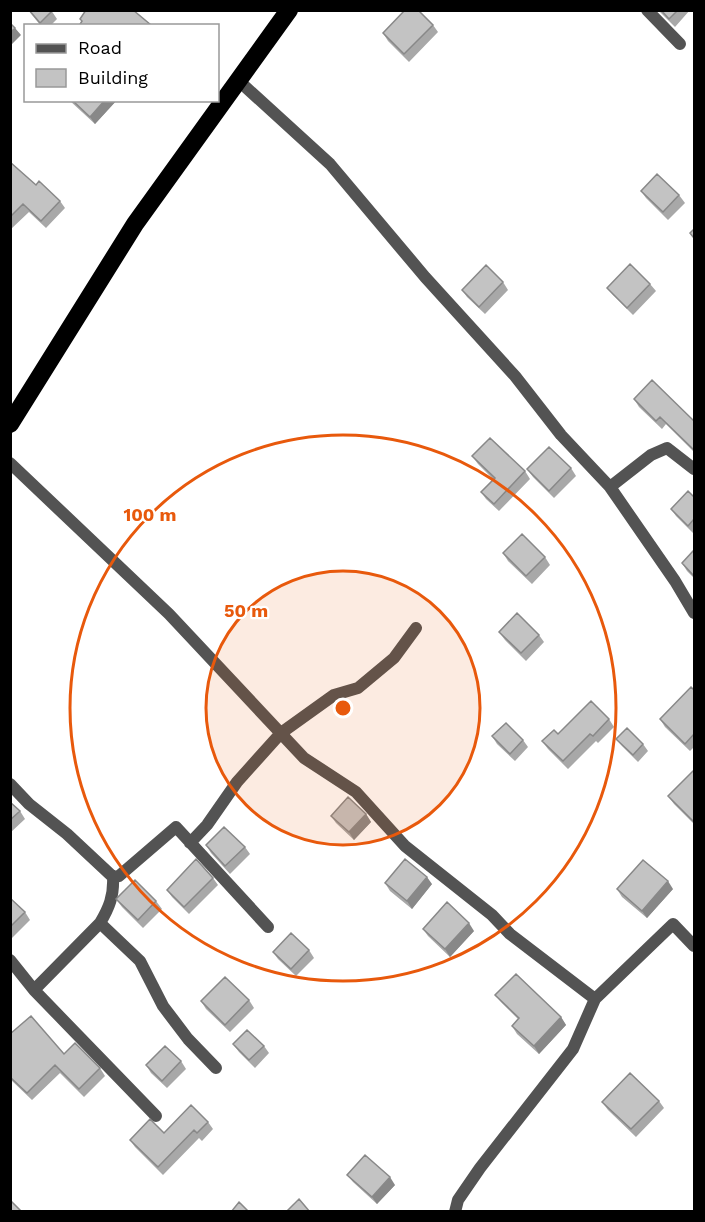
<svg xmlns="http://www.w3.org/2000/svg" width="705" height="1222" font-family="'Work Sans',sans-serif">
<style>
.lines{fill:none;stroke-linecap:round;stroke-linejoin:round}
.street{stroke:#535353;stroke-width:12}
.highway{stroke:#000;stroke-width:18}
.wall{fill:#a8a8a8}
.shaded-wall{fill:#888}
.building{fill:#c3c3c3;stroke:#888;stroke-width:1.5}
.ring{fill:none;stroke:#e8590c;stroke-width:3}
.centre{fill:#e8590c;stroke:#fff;stroke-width:3}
.ring-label{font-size:18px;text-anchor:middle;font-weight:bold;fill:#e8590c;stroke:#fff;stroke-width:4.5;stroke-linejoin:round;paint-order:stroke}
</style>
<rect width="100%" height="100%" fill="#fff"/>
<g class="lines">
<path class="street" d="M647,10L680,44
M239,81L330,164L425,277L515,376L561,435L610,487L675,581L694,613
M10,463L169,614L304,758L356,792L405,846L492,915L510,934L595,999
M610,487L651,455L667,448L694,469
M10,784L29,804L67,834L113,877L119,876L176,827L268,927
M190,843L207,825L237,782L281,733L334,695L358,688L394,658L416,628
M100,923C109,908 114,896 113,877
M10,960L34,990L156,1116
M34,990L100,923L140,961L163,1006L188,1039L216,1068
M455,1212L458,1200L480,1168L573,1049L595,999L673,924L694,946"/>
<path class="highway" d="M10,424L135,224L289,10"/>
</g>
<path class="wall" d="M28,10H51L57,19L50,26H41Z
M658,10H690L675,27Z
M433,25L438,32L409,62L388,41L383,33Z
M69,100H117L95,124Z
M10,162L36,185L60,201L65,208L46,228L29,212L10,230Z
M641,191L679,195L685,203L668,220L646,198Z
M503,282L508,290L485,314L467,297L462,290Z
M650,284L656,291L633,315L613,295L607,288Z
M634,399L694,421V452L666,424L662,429L639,407Z
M472,456L525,471L530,479L499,511L486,499L481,492L493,479L478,464Z
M571,468L576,476L554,498L533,477L527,469Z
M694,497V532L693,533L676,516L671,509Z
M694,550V578L687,571L682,563Z
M503,553L545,557L550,565L532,584L508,561Z
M499,632L539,635L544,642L526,661L505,640Z
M694,690V747L690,751L665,727L660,719Z
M609,719L614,727L598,743L596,741L568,769L548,749L542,741L558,734Z
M492,736L523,740L528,747L515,761L497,744Z
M616,739L643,744L648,751L638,762L622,746Z
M694,770V824L674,804L668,796Z
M10,802L20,811L25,819L10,833Z
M366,814L371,822L354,840L336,823L331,816Z
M206,845L245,847L250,854L230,874L211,853Z
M213,878L218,885L189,914L172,897L167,890Z
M385,883L432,884L412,909L390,891Z
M617,889H673L647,918L622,897Z
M10,898L25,912L30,920L10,940Z
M116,899L156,901L162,909L143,928L122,907Z
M423,929L474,931L450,957L428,936Z
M309,950L314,958L296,976L278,959L273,952Z
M495,995L561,1017L566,1025L539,1054L517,1034L512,1026L518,1019L501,1002Z
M249,1000L254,1008L230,1032L206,1009L201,1001Z
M10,1034L100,1068L105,1076L84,1097L60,1073L32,1100L10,1079Z
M233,1044L264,1046L269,1053L255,1068L239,1052Z
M181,1061L186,1069L167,1088L151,1073L146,1065Z
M659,1101L664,1108L636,1137L608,1110L602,1102Z
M208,1122L213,1129L202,1141L199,1138L163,1175L135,1147L130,1140Z
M347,1175L395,1185L377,1204L353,1182Z"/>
<path class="shaded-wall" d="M15,28L21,35L10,46V33Z
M105,100H117L95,124L90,117Z
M366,814L371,822L354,840L349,832Z
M427,877L432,884L412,909L407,901Z
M668,881L673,889L647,918L642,911Z
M469,923L474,931L450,957L445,949Z
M561,1017L566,1025L539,1054L534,1046Z
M390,1177L395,1185L377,1204L372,1197Z"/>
<path class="building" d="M29,10H51L52,11L40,23Z
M86,10H133L151,25L79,26L82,21L80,19Z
M405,10H418L433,25L404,54L383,33Z
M661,10H678L669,19Z
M10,23L15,28L10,33Z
M72,100H105L90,117Z
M10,162L36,185L39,181L60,201L41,221L23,204L10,217Z
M657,174L679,195L663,212L641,191Z
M694,229V238L690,233Z
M630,264L650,284L627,308L607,288Z
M486,265L503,282L479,307L462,290Z
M652,380L694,421V450L660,417L656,421L634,399Z
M490,438L525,471L494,504L481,492L495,478L472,456Z
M549,447L571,468L549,491L527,469Z
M688,491L694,497V519L688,526L671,509Z
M522,534L545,557L526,576L503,553Z
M694,550V576L682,563Z
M517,613L539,635L521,653L499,632Z
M691,687L694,690V734L685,744L660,719Z
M591,701L609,719L593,736L590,734L563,761L542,741L554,730L558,734Z
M506,723L523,740L510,754L492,736Z
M627,728L643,744L633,755L616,739Z
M694,770V822L668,796Z
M348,797L366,814L349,832L331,816Z
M10,802L20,811L10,820Z
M224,827L245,847L225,866L206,845Z
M196,859L213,878L184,907L167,890Z
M405,859L427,877L407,901L385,883Z
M643,860L668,881L642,911L617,889Z
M135,880L156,901L138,920L116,899Z
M10,898L25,912L10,927Z
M447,902L469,923L445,949L423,929Z
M291,933L309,950L291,969L273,952Z
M516,974L561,1017L534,1046L512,1026L519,1018L495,995Z
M225,977L249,1000L225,1025L201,1001Z
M31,1016L64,1054L75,1043L100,1068L79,1089L55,1065L27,1093L10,1077V1034Z
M247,1030L264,1046L249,1060L233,1044Z
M165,1046L181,1061L162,1081L146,1065Z
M630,1073L659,1101L631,1129L602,1102Z
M191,1105L208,1122L197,1133L194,1130L158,1167L130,1140L150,1119L164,1133Z
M365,1155L390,1177L372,1197L347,1175Z
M299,1199L310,1212H286Z
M10,1200L22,1212H10Z
M239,1202L249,1212H231Z"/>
<circle cx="343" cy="708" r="137" fill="#e8590c" fill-opacity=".12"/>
<g class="ring">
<circle cx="343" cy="708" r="137"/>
<circle cx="343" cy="708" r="273"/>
</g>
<circle cx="343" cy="708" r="9" class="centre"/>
<g class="ring-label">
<text x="150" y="521">100 m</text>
<text x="246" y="617">50 m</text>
</g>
<rect width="705" height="1222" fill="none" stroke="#000000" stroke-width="24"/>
<rect x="24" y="24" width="195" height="78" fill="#ffffff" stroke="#999999" stroke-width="1.5"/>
<rect x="36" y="44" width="30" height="9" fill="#535353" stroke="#999999" stroke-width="1.5"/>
<text x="78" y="54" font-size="18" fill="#000000">Road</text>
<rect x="36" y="69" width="30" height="18" fill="#c3c3c3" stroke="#999999" stroke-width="1.5"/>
<text x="78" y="84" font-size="18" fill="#000000">Building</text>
</svg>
